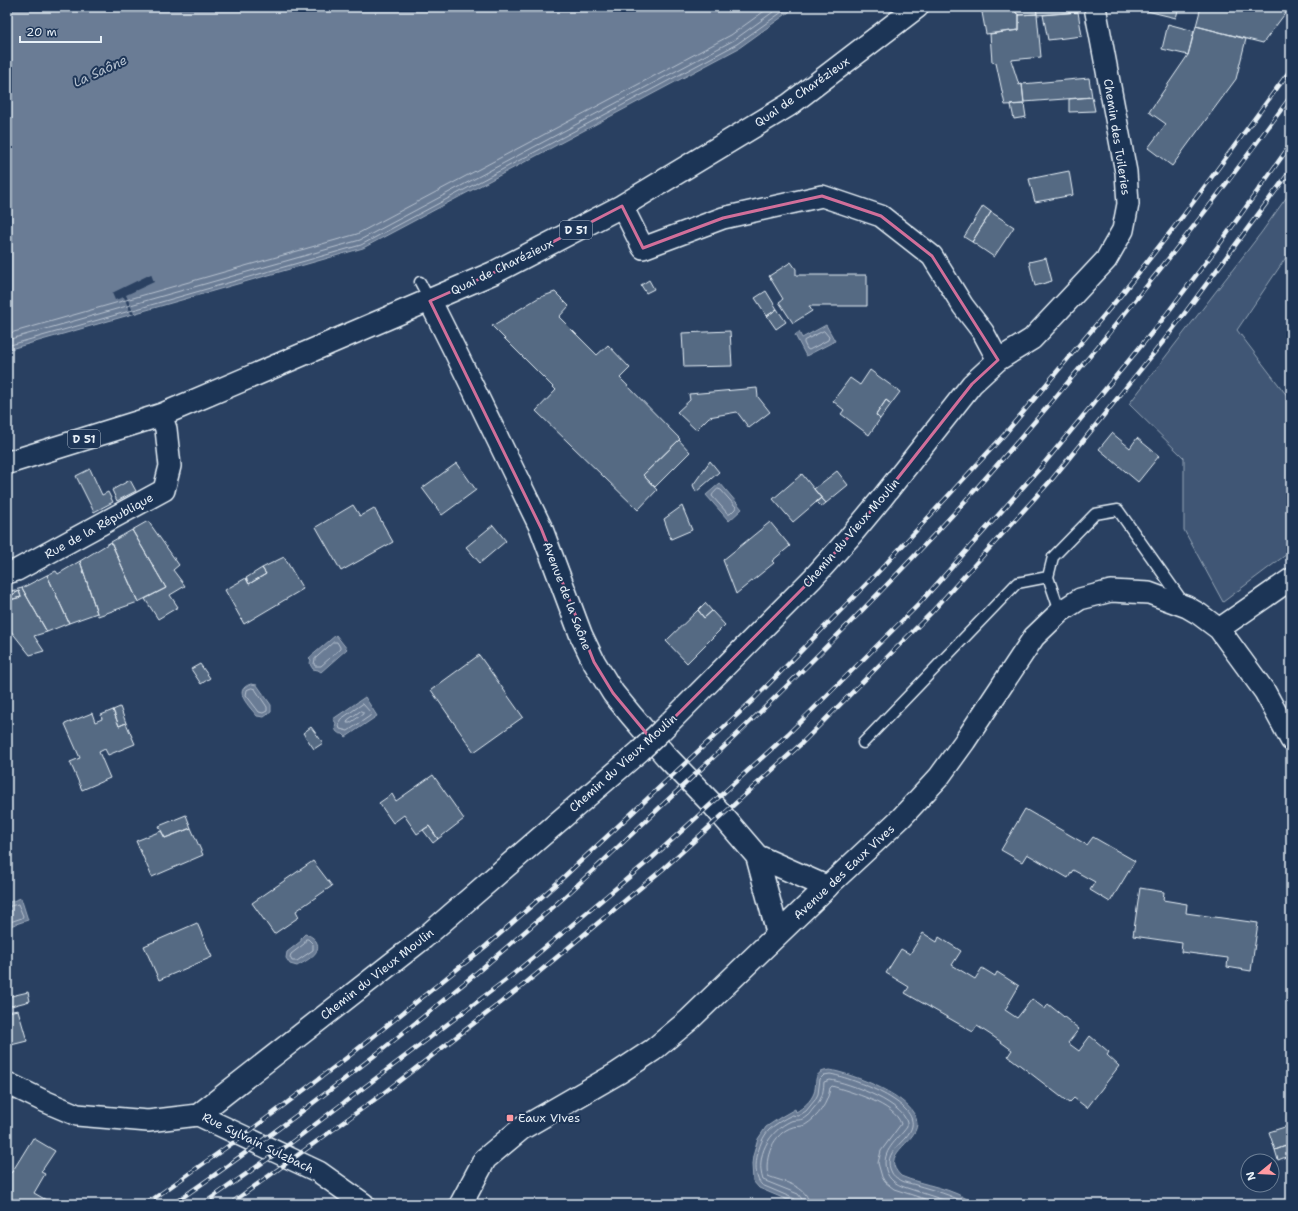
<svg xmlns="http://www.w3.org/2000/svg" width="1298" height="1211" font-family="'Shantell Sans',sans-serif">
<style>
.green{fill:#415774;stroke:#94a4b6}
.water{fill:#6b7c95;stroke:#9dabbd}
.pier{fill:#294061}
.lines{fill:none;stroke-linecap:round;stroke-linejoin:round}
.shore{stroke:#b6c2d0;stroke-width:1}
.building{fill:#556a83;stroke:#e8f1f8}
.service-casing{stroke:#e8f1f8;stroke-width:13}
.minor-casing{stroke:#e8f1f8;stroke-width:24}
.secondary-casing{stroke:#e8f1f8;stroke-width:25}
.primary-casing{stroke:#e8f1f8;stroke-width:25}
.service{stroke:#1d3557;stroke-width:10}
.minor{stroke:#1d3557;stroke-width:21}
.secondary{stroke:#1d3557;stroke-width:22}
.primary{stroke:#1d3557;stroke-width:22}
.rail-casing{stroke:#e8f1f8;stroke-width:4.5}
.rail{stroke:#1d3557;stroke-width:3;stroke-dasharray:9;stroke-linecap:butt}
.minor-bridge-casing{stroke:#e8f1f8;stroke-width:24;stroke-linecap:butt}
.minor-bridge{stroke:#1d3557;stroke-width:21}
.marked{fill:none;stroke:#d16f9a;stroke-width:3;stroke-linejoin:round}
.poi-dot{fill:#ff9aa2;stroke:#1d3557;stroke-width:1.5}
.labels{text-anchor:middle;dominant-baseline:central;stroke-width:4;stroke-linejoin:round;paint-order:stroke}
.shield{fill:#1d3557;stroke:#abb9c8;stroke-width:1}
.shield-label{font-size:11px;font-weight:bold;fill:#e8f1f8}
.street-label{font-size:12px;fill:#e8f1f8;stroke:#1d3557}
.poi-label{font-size:12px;fill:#e8f1f8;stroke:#1d3557;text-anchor:start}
.water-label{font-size:13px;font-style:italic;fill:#b6c2d0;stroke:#1d3557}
</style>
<rect width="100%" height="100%" fill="#294061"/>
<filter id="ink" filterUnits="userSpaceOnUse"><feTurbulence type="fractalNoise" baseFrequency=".025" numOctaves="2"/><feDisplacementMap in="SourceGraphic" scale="8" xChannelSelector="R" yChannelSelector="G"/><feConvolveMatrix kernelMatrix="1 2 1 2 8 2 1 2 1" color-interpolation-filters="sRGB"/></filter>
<g filter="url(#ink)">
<path class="green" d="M1291,191V250L1237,330L1291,401V551L1223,602L1184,530V458L1129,404L1261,233Z"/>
<path class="water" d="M7,7H796L739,48L363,248L7,350Z
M826,325L835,341L806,356L795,335L799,332L802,338Z
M720,483L742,509L729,521L706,495Z
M336,635L347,649L321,672L318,670L313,669C311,666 309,664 311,660L309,658Z
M251,684L257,685L271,705V712L264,717L257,716C250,707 231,690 251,684Z
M365,697L377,716L346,737L343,734C336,734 334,729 336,723L333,719Z
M21,898L28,920L7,927V903Z
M305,934C309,935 313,937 316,941C323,953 306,961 297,966L290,964L286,958L287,952L301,941V938Z
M830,1070C852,1074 917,1097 917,1124C916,1144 878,1154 901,1176C924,1186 953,1187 974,1204H797L759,1188L753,1181L752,1164L753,1156L758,1139L766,1127L781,1117L795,1109L796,1112C803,1108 811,1101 814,1093C818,1081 811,1072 830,1070Z"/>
<path class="pier" d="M151,274L154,282L126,295L134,314H131L124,297L115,300L112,293Z"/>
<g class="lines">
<path class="shore" d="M824,331L829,337L828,340L809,350L807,349L804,343V341Z
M7,334L357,234L731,35L770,7
M7,340L360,240L734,40L780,7
M7,346L361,245L737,44L789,7
M718,489L721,490L736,507L735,509L730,514H728L712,496L713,494Z
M334,642H337L340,647V649L321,666H315L314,664L315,659Z
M252,688L255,689L267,707V711L263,713L259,712L246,695L247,690Z
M363,704L371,713L370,716L348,731L340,729L339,726L340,720Z
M361,711L363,712V714L350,723H347L348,720Z
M7,907L18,904L23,916L22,918L7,923
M306,939H308L313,944V950L297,961H292L290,957L291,954L304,944Z
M798,1204L795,1199L762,1185C750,1174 758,1141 769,1130C775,1124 784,1119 792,1115L798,1116L806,1111L815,1100L818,1094L820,1079L824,1075L830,1074C848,1077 917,1101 912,1126C909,1142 880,1151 892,1173C893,1175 896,1178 899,1179C904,1183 910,1183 916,1185C933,1190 952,1195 967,1204
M803,1204L802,1199L798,1194L763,1180C755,1156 769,1131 791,1121C797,1119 800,1122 807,1116C810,1114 811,1111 813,1109C822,1099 823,1095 824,1082L830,1080C847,1082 911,1105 907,1127C897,1141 881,1150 886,1170C889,1180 896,1184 904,1187L956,1204
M809,1204C808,1185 782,1182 768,1176C764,1158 773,1133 793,1127C797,1126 801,1127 805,1125C818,1117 828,1103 830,1088L832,1086C851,1092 895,1104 901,1124L881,1151L878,1163L882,1177L885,1182L894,1189L940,1204"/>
</g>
<path class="building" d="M981,7H1015L1016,13L1019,15V30L986,34Z
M1015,7H1036L1037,14L1019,15L1016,13Z
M1036,7H1077L1078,12L1037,15Z
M1148,7H1179L1176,18L1147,11Z
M1201,7H1290L1263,43L1196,26Z
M1078,12L1082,36L1048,40L1043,15Z
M1037,14L1041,57L1011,60L1019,85L1022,84L1024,104L1005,105L996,63L992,62L990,34L1019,30V15Z
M1168,24L1194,31L1188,55L1162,49Z
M1196,26L1246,39L1236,79L1172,166L1148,148L1166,124L1149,112L1188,55Z
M1089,78L1092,97L1024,102L1022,84Z
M1092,97L1095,111L1069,112V99Z
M1024,104L1026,117L1014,119L1011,105Z
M1069,171L1073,195L1035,202L1029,179Z
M983,206L991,212L972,242L964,237Z
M991,212L1014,227L994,257L972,242Z
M1046,258L1052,281L1035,286L1029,262Z
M791,262L796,269V275H867V306H809L812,311L793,323L779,302L783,299L769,276Z
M649,280L654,289L646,293L641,285Z
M766,291L777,309L767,316L755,298Z
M555,292L569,306L559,317L597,355L608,345L630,368L620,378L680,439L643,475L657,490L638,510L536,411L556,390L492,326L538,298Z
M777,309L786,322L776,329L767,316Z
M730,331L732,366L684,367L682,333Z
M870,370L900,392L891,404L886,400L876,415L880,419L869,435L841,414L844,410L833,401L850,378L860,385Z
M757,388L758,397L770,412L749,428L737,412L709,417L696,430L677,412L690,400L689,394Z
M886,400L891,404L880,419L876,415Z
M1112,433L1130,448L1137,438L1159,456L1138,482L1099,449Z
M679,440L690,452L655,487L643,475Z
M710,461L719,472L696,492L693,485Z
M457,463L476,490L442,515L422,488Z
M90,469L102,495L108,492L113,502L94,512L76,476Z
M837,471L848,485L826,503L814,489Z
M802,474L821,498L793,522L773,499Z
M130,480L136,491L117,501L112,490Z
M821,498L826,503L821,507L816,502Z
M353,505L360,516L374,508L393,542L341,571L316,527Z
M682,506L692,530L671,539L664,519Z
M148,521L179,565L173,570L185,586L170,595L178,607L158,619L145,599L166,588L132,530Z
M770,522L790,546L772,561L774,563L736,594L723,560Z
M493,525L506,541L480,563L466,547Z
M132,530L166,588L138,602L111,542Z
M111,542L138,602L98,616L80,561Z
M284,557L303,589L244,624L225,590L246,578L249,584L266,574L262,568Z
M80,561L97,613L69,623L47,575L56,571L58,574Z
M262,568L266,574L249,584L246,578Z
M47,575L69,623L47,632L22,588Z
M22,588L47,632L34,636L44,651L30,655L7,626V601L21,597L19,591L12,595L11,591Z
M11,591L12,595L19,591L21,597L9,600L7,592Z
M705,603L712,611L704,618L698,610Z
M698,610L704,618L712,611L725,625L687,663L666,641Z
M479,655L523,717L474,752L431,690Z
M200,664L210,678L201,684L191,669Z
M120,707L126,723L119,726L113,710Z
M113,710L119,726L126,723L135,744L108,755L105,749L99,752L110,778L82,790L70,762L80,758L65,724L92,713L95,722L102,719L101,715Z
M311,727L323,743L314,749L303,733Z
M433,775L464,819L438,839L429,826L417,834L404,815L393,823L379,803L392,794L396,801Z
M1025,809L1087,845L1093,837L1135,861L1110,902L1090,890L1095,882L1073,870L1068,878L1027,854L1022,862L1001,850Z
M186,815L191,828L165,838L159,826Z
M429,826L438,839L433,843L423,830Z
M191,828L203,855L152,877L136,841L161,831L165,838Z
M313,861L332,886L296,911L299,917L274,934L252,903Z
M1140,888L1164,892L1163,900L1187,904L1186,913L1258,923L1251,971L1227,967L1228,958L1181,952L1182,943L1133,936Z
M197,923L212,957L159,980L144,946Z
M923,933L937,942L939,937L961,951L952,965L975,979L982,968L995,976L997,972L1019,986L1005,1010L1017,1018L1032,999L1045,1009L1048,1004L1079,1029L1068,1043L1079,1051L1090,1036L1109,1052L1107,1055L1119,1066L1087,1108L1074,1098L1069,1103L1008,1056L1012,1050L994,1037L977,1026L973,1032L905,993L909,987L886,973L901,949L910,954Z
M28,992L30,1001L7,1007V997Z
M18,1010L27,1041L7,1046V1012Z
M1291,1125V1144L1275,1150L1269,1132Z
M33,1138L55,1151L41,1172L45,1174L34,1193L48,1201L46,1204H19L18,1201L7,1204V1174L12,1172Z
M1291,1144V1155L1278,1160L1275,1150Z"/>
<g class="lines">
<defs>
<path id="service" d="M420,282L430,301
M1060,612L1048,577L1053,557L1095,514L1118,510L1183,602
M863,743L1017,583L1048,577"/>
<path id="minor" d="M622,206L643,248L723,218L822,196L881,216L932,256L963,306L983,332L998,360
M7,573L17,570L164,490L170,466L166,429L161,415
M1219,629L1291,579
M661,731L813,578L848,539L882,498L972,384L998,360L1032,339L1106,260L1123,230L1128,204L1126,172L1095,7
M827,887L901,818L939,777L965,741L1034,637L1060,612L1080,599L1111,591L1149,593L1187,607L1199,614L1219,629L1265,692L1291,740
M7,1083L44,1101L77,1115L148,1121L198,1115L319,1172L364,1204
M198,1115L424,938L640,751"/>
<path id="secondary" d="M430,301L456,353L541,528L581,635L594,662L613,693L631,715L666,756L715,807L757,856L778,934
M461,1204L485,1159L521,1129L618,1073L653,1050L689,1020L827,887L757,856"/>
<path id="primary" d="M7,463L161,415L493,273L622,206L789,105L917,7"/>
</defs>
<use href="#service" class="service-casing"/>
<use href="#minor" class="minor-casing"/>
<use href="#secondary" class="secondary-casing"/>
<use href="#primary" class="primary-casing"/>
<use href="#service" class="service"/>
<use href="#minor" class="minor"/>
<use href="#secondary" class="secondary"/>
<use href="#primary" class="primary"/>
<defs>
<path id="rail" d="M146,1204L251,1130L349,1056L486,946L554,886L754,699L881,569L1004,435L1121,295L1183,216L1291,69
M173,1204C308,1111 438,1009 561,900C608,858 653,813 700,770C788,686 875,600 957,510C1076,378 1187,240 1291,96
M203,1204L288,1145L511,976L652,858L788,734L919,604L1041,467L1159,324L1219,245L1291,144
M230,1204L381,1095L521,987L663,869L801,744L930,614L1053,478L1170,333L1291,170"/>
</defs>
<use href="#rail" class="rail-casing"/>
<use href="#rail" class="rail"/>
<defs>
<path id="minor-bridge" d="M640,751L661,731"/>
</defs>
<use href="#minor-bridge" class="minor-bridge-casing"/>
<use href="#minor-bridge" class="minor-bridge"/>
</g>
</g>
<path class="marked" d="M822,196L881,216L932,256L998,360L972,384L882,498L813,578L652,740L613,693L594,662L541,528L430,301L493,273L622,206L643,248L723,218Z"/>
<rect class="poi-dot" x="506" y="1114" width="8" height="8" rx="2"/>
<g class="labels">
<g class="shield">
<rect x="560" y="221" width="32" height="18" rx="3"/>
<rect x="68" y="430" width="32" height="18" rx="3"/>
</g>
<g class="shield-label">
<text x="576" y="230">D 51</text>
<text x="84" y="439">D 51</text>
</g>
<g class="street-label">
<text transform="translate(802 92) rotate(-35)">Quai de Charézieux</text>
<text transform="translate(1117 137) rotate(81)">Chemin des Tuileries</text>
<text transform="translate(502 267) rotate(-26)">Quai de Charézieux</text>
<text transform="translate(99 526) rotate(-29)">Rue de la République</text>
<text transform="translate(851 533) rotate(-49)">Chemin du Vieux Moulin</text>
<text transform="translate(567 596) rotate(69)">Avenue de la Saône</text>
<text transform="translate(623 763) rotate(-42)">Chemin du Vieux Moulin</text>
<text transform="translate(844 872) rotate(-43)">Avenue des Eaux Vives</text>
<text transform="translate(377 974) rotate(-38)">Chemin du Vieux Moulin</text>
<text transform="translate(258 1143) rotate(26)">Rue Sylvain Sulzbach</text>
</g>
<g class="poi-label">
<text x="518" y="1118">Eaux Vives</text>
</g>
<g class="water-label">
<text transform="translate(100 71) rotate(-25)">La Saône</text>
</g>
</g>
<rect width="1298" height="1211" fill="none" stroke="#1d3557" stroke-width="24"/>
<rect x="12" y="12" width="1274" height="1187" fill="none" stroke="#e8f1f8" stroke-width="1.5" filter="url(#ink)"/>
<g transform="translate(1260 1173) rotate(252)"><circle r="19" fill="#1d3557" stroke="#6e8097"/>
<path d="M0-3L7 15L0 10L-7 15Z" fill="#ff9aa2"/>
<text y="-6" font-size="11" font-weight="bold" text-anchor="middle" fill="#e8f1f8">N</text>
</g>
<path d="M20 36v6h81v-6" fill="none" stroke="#e8f1f8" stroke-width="2"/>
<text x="26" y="36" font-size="12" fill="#e8f1f8" stroke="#1d3557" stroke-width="3" paint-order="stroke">20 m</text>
</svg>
